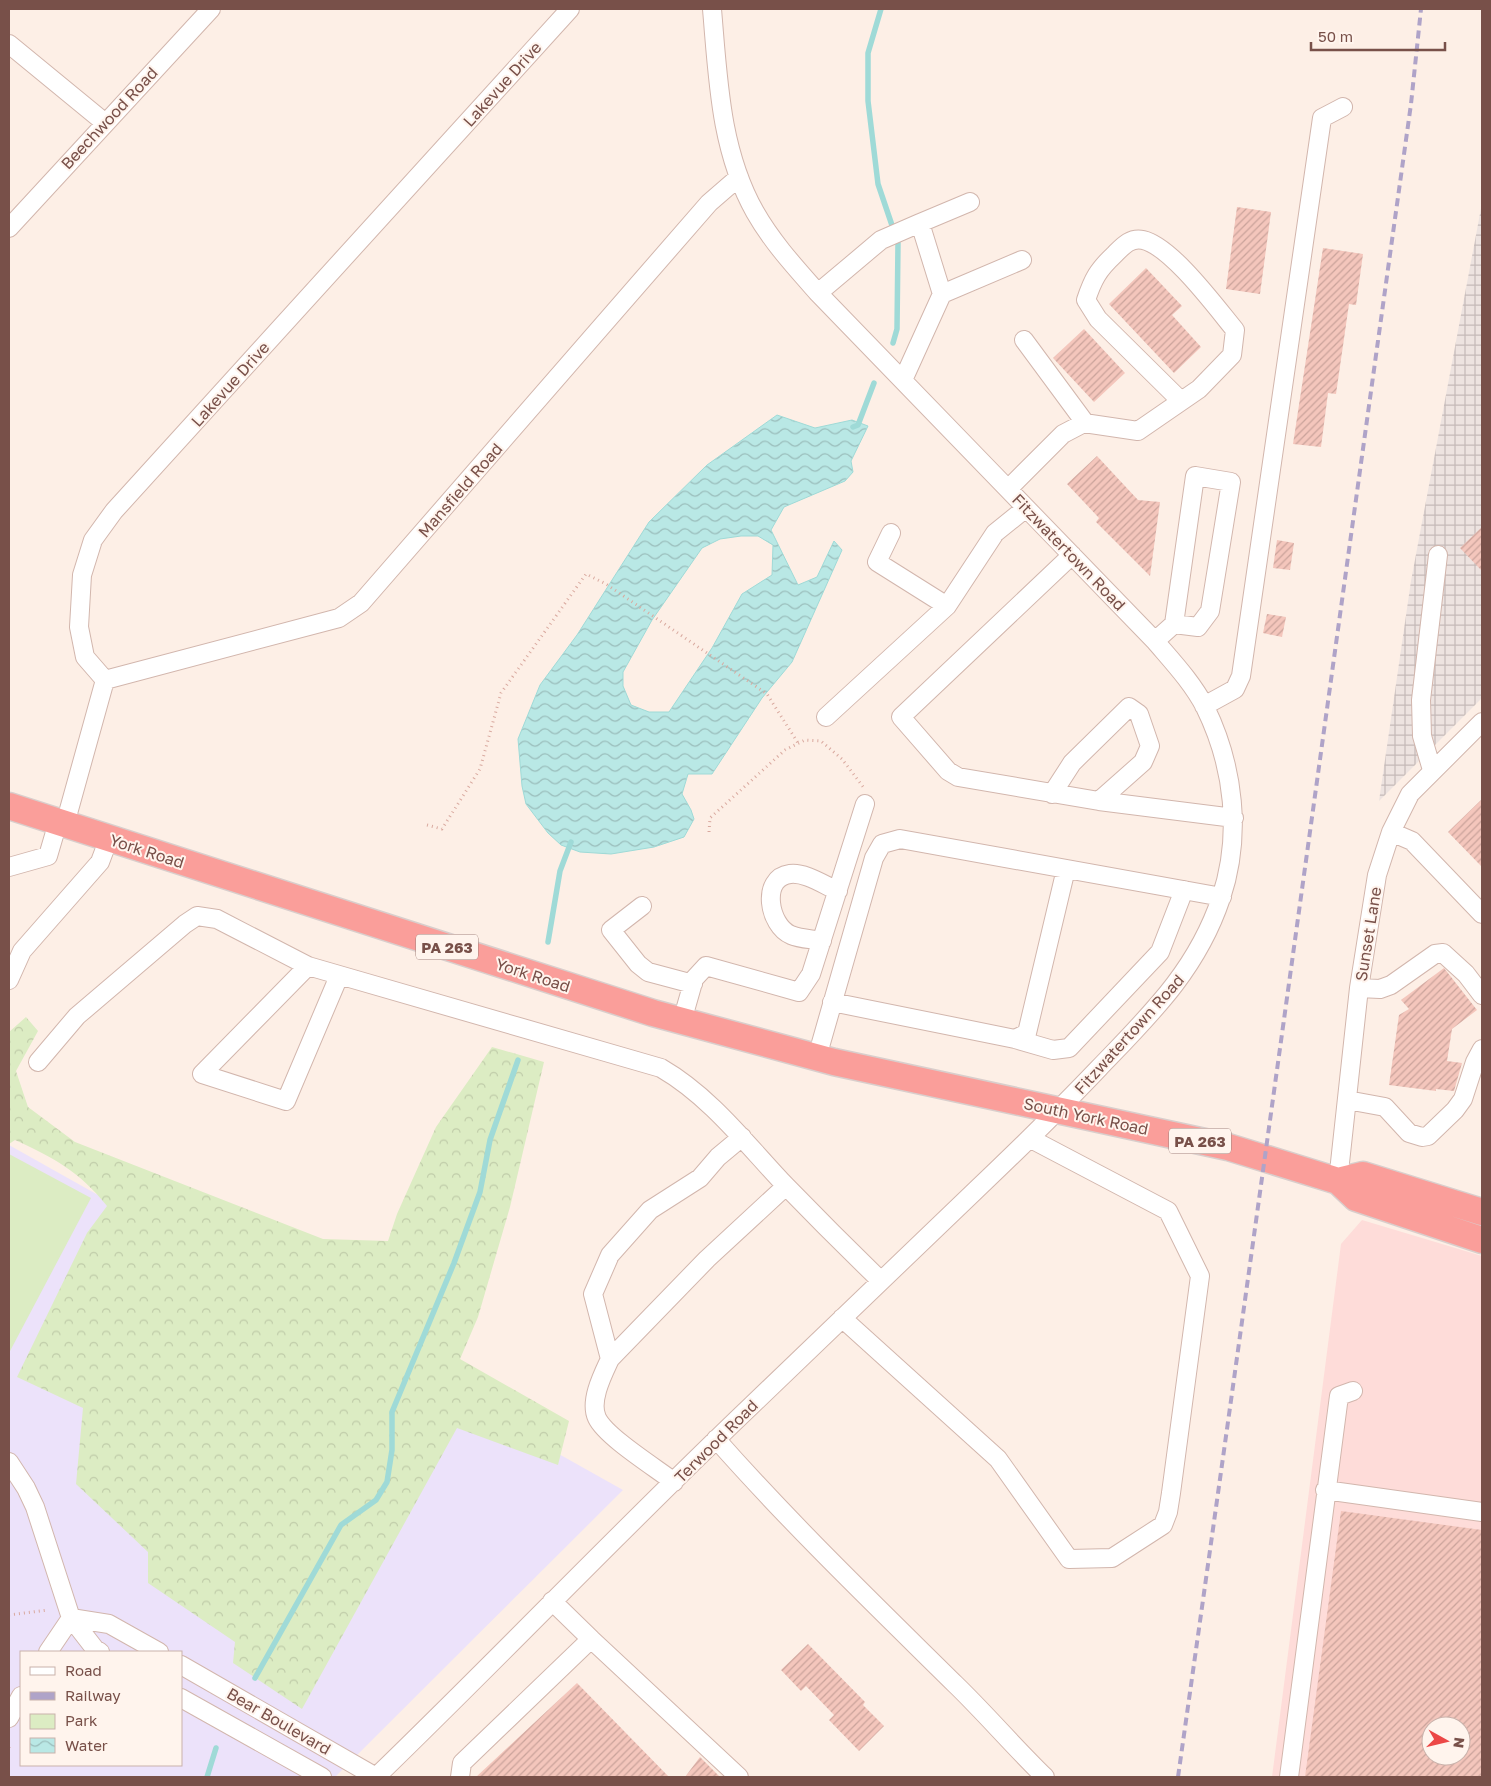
<svg xmlns="http://www.w3.org/2000/svg" width="1491" height="1786" font-family="'Golos Text',sans-serif">
<style>
.commercial{fill:#fedcd9;fill-rule:evenodd}
.industrial{fill:url(#industrial-grid)}
.education{fill:#ece2fa;fill-rule:evenodd}
.forest{fill:url(#forest-crowns)}
.park{fill:#dcecc3}
.water{fill:url(#water-waves);stroke:#9fdad7;fill-rule:evenodd}
.lines{fill:none;stroke-linecap:round;stroke-linejoin:round}
.stream{stroke:#9fdad7;stroke-width:5.5}
.building{fill:url(#building-hatch);fill-rule:evenodd}
.minor-casing{stroke:#d2b6ad;stroke-width:20}
.highway-casing{stroke:#d9cecc;stroke-width:29}
.path{stroke:#d9a99f;stroke-width:3;stroke-dasharray:1 4;stroke-linecap:butt}
.minor{stroke:#fff;stroke-width:18}
.highway{stroke:#fa9e9a;stroke-width:26}
.rail{stroke:#afa3c8;stroke-width:4;stroke-dasharray:8 5;stroke-linecap:butt}
.labels{text-anchor:middle;dominant-baseline:central;stroke-width:4;stroke-linejoin:round;paint-order:stroke}
.shield{fill:#fff4ed;stroke:#a0817a;stroke-width:1}
.shield-label{font-size:15px;font-weight:bold;fill:#785049}
.street-label{font-size:16px;fill:#785049;stroke:#fff4ed}
</style>
<defs>
<pattern id="industrial-grid" width="8" height="8" patternUnits="userSpaceOnUse" patternTransform="scale(1.25)"><rect width="8" height="8" fill="#ede3e0"/><path d="M0 4h8M4 0v8" fill="none" stroke="#c5bab8"/></pattern>
<pattern id="forest-crowns" width="20" height="18" patternUnits="userSpaceOnUse" patternTransform="scale(1.25)"><rect width="20" height="18" fill="#dcecc3"/><path d="M2 6a3 3 0 1 1 6 0M12 15a3 3 0 1 1 6 0" fill="none" stroke="#c0cca9"/></pattern>
<pattern id="water-waves" width="16" height="10" patternUnits="userSpaceOnUse" patternTransform="scale(1.25)"><rect width="16" height="10" fill="#b9e8e5"/><path d="M0 5q4-4 8 0t8 0" fill="none" stroke="#9bbebc"/></pattern>
<pattern id="building-hatch" width="6" height="6" patternUnits="userSpaceOnUse" patternTransform="scale(1.25)"><rect width="6" height="6" fill="#f4c6bc"/><path d="M-1 1l2-2M0 6l6-6M5 7l2-2" fill="none" stroke="#caa39b"/></pattern>
</defs>
<rect width="100%" height="100%" fill="#fdefe6"/>
<path class="commercial" d="M1362,1220L1482,1256V1777H1272L1341,1244ZM1431,1726H1461V1756H1431Z"/>
<path class="industrial" d="M1482,203V698L1379,801L1411,581Z"/>
<path class="education" d="M9,1145L623,1490L335,1777H9ZM21,1652H181V1765H21Z"/>
<path class="forest" d="M26,1017L38,1031L16,1071L28,1107L75,1142L323,1239L388,1241L397,1214L436,1127L492,1047L544,1062L510,1207L478,1317L460,1359L569,1421L558,1465L457,1428L302,1709L233,1663L235,1642L148,1583V1552L76,1484L83,1408L17,1377L87,1233L107,1206C79,1171 54,1158 15,1140L9,1144V1032Z"/>
<path class="park" d="M9,1154L91,1198L9,1353Z"/>
<path class="water" d="M777,415L815,428L852,420L868,426L851,461L853,472L845,481L784,507L771,530L798,585L817,577L834,541L842,550L792,662L762,698L712,774H688L682,794L691,810L694,819L684,837L654,847L611,854L580,852L561,845L548,833L526,804L522,786L518,739L540,685L577,635L649,522L707,465ZM741,536H758L773,545L772,575L742,594L712,648L669,712H649L631,705L623,686V672L652,620L702,548L720,539Z"/>
<g class="lines">
<path class="stream" d="M881,9L868,53V101L878,184L898,243L897,329L893,343
M853,427L858,425L874,383
M548,942L560,871L571,842
M255,1678L341,1525L376,1500L387,1482L392,1450V1412L454,1263L480,1192L490,1140L518,1060
M207,1777L216,1748"/>
</g>
<path class="building" d="M1237,207L1271,212L1260,294L1226,289Z
M1323,248L1363,254L1356,305L1349,304L1336,394L1328,393L1321,447L1293,444Z
M1146,268L1182,306L1172,315L1201,347L1174,373L1109,304Z
M1084,329L1125,373L1094,402L1053,358Z
M1097,456L1138,500L1160,502L1150,576L1096,522L1099,518L1067,484Z
M1482,527V571L1460,548Z
M1277,540L1294,543L1290,570L1273,568Z
M1267,614L1286,617L1282,637L1263,633Z
M1482,799V867L1448,832Z
M1444,968L1477,1010L1452,1029L1447,1061L1462,1063L1454,1091L1436,1089V1091L1389,1085L1399,1015L1409,1009L1401,1000Z
M1341,1511L1482,1530V1777H1305ZM1431,1726H1461V1756H1431Z
M808,1644L865,1702L863,1705L884,1726L859,1751L829,1720L834,1715L806,1686L801,1691L781,1670Z
M577,1683L669,1777H476Z
M700,1757L720,1777H685Z"/>
<g class="lines">
<defs>
<path id="minor" d="M9,44L104,122
M9,228L211,9
M818,293L881,240L920,223
M942,294L1022,260
M1024,340L1086,424
M903,380L942,294L920,223L970,202
M1008,489L1063,434L1084,423L1138,431L1199,389L1232,355L1235,330C1216,307 1171,246 1143,240C1130,237 1122,247 1114,255C1098,270 1093,279 1086,300L1098,319L1181,401
M891,533L877,562L947,606
M1072,555L901,717L948,771L958,777L1099,801L1234,818
M1155,641L1174,624L1195,476L1231,482L1210,611L1198,627L1174,624
M105,680L339,618L361,603L709,203L739,177
M1204,706L1235,689L1241,676L1322,118L1343,107
M826,717L947,606L995,533L1026,508
M1432,770L1422,736L1421,700L1438,555
M1052,794L1072,763L1129,707L1139,714L1150,746L1143,762L1099,801
M65,824L105,680L85,657L79,627L82,575L93,540L114,511L570,9
M1391,832L1412,841L1482,914
M9,867L48,856L58,822
M642,906L611,930L638,964L648,972L693,984
M822,941C812,939 800,939 791,935C769,926 760,878 790,874C805,872 824,885 838,891
M339,976L286,1101L202,1074L308,966L661,1068C711,1097 747,1145 786,1186C817,1218 849,1250 881,1281
M9,980L22,951L100,862L109,838
M1359,988L1380,989L1391,985L1435,954L1443,953L1466,974L1482,995
M832,1002L1015,1039L1027,1033L1066,869
M682,1021L694,979L706,966L799,992L811,974L865,804
M1015,1039L1053,1050L1069,1048L1160,952L1184,890
M817,1057L874,858L882,844L900,839L1222,897
M38,1062L77,1016L185,924L197,916L217,919L308,966
M1347,1100L1385,1107L1409,1133L1422,1137L1428,1136L1455,1110L1463,1099L1475,1062L1482,1049
M1338,1181L1359,988L1377,875L1391,832L1410,794L1482,722
M842,1318L998,1459L1069,1559L1112,1558L1163,1525L1168,1512L1171,1493L1200,1276L1168,1211L1031,1139
M610,1359L593,1294L610,1255L650,1210L700,1178L718,1157L742,1137
M716,1439C792,1525 874,1604 955,1684C986,1714 1014,1747 1045,1777
M9,1462L26,1488L35,1507L71,1618L95,1649L100,1652
M674,1482C656,1468 606,1437 597,1418C589,1401 603,1374 610,1359L707,1259L786,1186
M1325,1490L1482,1512
M71,1618L109,1624L159,1652
M591,1639L739,1777
M48,1652L71,1618
M181,1665L376,1777
M181,1698L322,1777
M9,1718L21,1696
M376,1777C503,1654 624,1527 752,1405C827,1333 901,1262 976,1190C1018,1150 1059,1110 1099,1068C1150,1015 1197,970 1221,898C1242,835 1234,766 1205,707C1192,682 1172,661 1155,641L818,293C795,267 772,242 755,212C720,150 718,78 712,9
M460,1777L462,1763L591,1639L552,1601
M1289,1777L1339,1396L1353,1391"/>
<path id="highway" d="M9,806L653,1013L834,1062L1228,1147L1338,1181L1356,1198L1482,1240
M1338,1181L1363,1175L1482,1212"/>
</defs>
<use href="#minor" class="minor-casing"/>
<use href="#highway" class="highway-casing"/>
<path class="path" d="M427,825L442,829L480,769L501,693L586,574L606,584L767,694L798,743
M709,832L710,818L785,750L805,740L821,741L842,759L864,788
M9,1615L48,1610
M9,1747V1748"/>
<use href="#minor" class="minor"/>
<use href="#highway" class="highway"/>
<path class="rail" d="M1178,1777C1257,1220 1333,662 1411,104L1421,9"/>
</g>
<g class="labels">
<g class="shield">
<rect x="416" y="934.5" width="62" height="25" rx="4"/>
<rect x="1169" y="1128.5" width="62" height="25" rx="4"/>
</g>
<g class="shield-label">
<text x="447" y="947">PA 263</text>
<text x="1200" y="1141">PA 263</text>
</g>
<g class="street-label">
<text transform="translate(502 84) rotate(-48)">Lakevue Drive</text>
<text transform="translate(109 118) rotate(-47)">Beechwood Road</text>
<text transform="translate(230 384) rotate(-48)">Lakevue Drive</text>
<text transform="translate(460 490) rotate(-49)">Mansfield Road</text>
<text transform="translate(1069 552) rotate(46)">Fitzwatertown Road</text>
<text transform="translate(147 851) rotate(18)">York Road</text>
<text transform="translate(1368 934) rotate(-81)">Sunset Lane</text>
<text transform="translate(533 975) rotate(18)">York Road</text>
<text transform="translate(1129 1034) rotate(-48)">Fitzwatertown Road</text>
<text transform="translate(1086 1116) rotate(12)">South York Road</text>
<text transform="translate(716 1441) rotate(-45)">Terwood Road</text>
<text transform="translate(279 1721) rotate(30)">Bear Boulevard</text>
</g>
</g>
<rect width="1491" height="1786" fill="none" stroke="#785049" stroke-width="20"/>
<rect x="20" y="1651" width="162" height="115" fill="#fff4ed" stroke="#c9b2ab"/>
<rect x="30" y="1667" width="25" height="8" fill="#ffffff" stroke="#c9b2ab"/>
<text x="65" y="1676" font-size="15" fill="#785049">Road</text>
<rect x="30" y="1692" width="25" height="8" fill="#afa3c8" stroke="#c9b2ab"/>
<text x="65" y="1701" font-size="15" fill="#785049">Railway</text>
<rect x="30" y="1714" width="25" height="15" fill="#dcecc3" stroke="#c9b2ab"/>
<text x="65" y="1726" font-size="15" fill="#785049">Park</text>
<rect x="30" y="1738" width="25" height="15" fill="url(#water-waves)" stroke="#c9b2ab"/>
<text x="65" y="1751" font-size="15" fill="#785049">Water</text>
<g transform="translate(1446 1741) rotate(98)"><circle r="24" fill="#fff4ed" stroke="#c9b2ab"/>
<path d="M0-4L9 19L0 12L-9 19Z" fill="#ec4746"/>
<text y="-8" font-size="14" font-weight="bold" text-anchor="middle" fill="#785049">N</text>
</g>
<path d="M1311 42v8h134v-8" fill="none" stroke="#785049" stroke-width="2.5"/>
<text x="1318" y="42" font-size="15" fill="#785049" stroke="#fff4ed" stroke-width="4" paint-order="stroke">50 m</text>
</svg>
